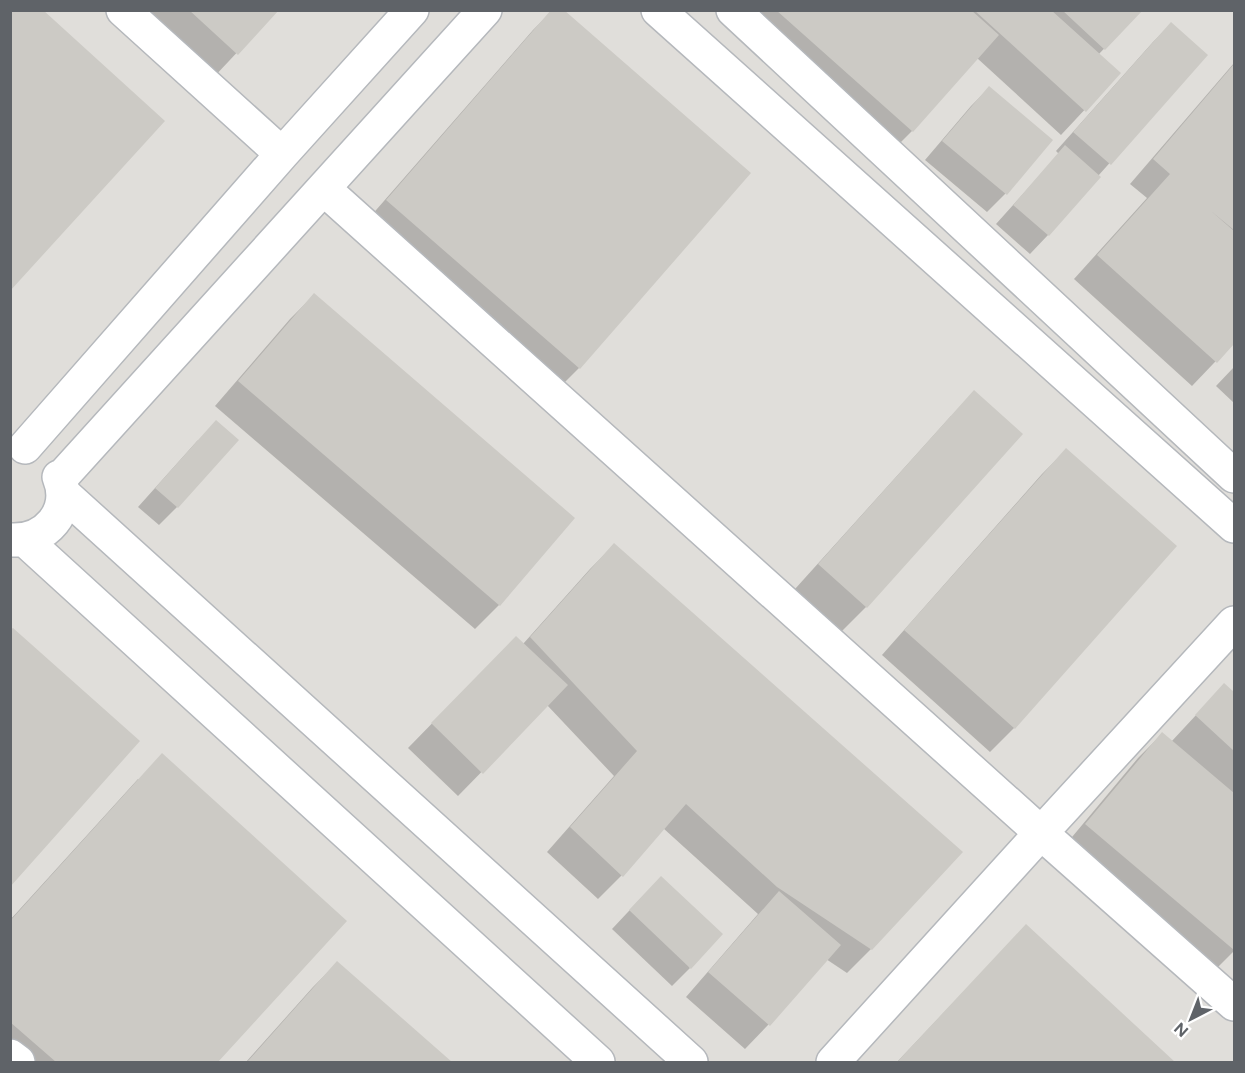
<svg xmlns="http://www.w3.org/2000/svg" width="1245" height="1073" font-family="Figtree,sans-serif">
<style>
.industrial{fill:#e0deda}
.shadow{fill:#0003}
.building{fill:#cccac5}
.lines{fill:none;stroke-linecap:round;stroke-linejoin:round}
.minor-casing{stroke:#b5b8bc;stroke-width:36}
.minor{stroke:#fff;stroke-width:33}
</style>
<rect width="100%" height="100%" fill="#f1efe8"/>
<path class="industrial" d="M10,11H1234V1062H11Z"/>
<path class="shadow" d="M139,10H277L213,78Z
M553,10L579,368L555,392L363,225L533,30Z
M725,10H1141L1098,55L1119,73L1061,135L977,58L912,131L888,155Z
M1171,24L1206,55L1098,176L1099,177L1048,235L1030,254L996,224L1059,154L1056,151L1153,42Z
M1234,63V342L1192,386L1074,279L1147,198L1130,184Z
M989,88L1051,140L1005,194L987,212L925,160L971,106Z
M314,295L573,518L499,605L475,629L215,406L290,319Z
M1234,367V403L1216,386Z
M951,416L1021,435L866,607L842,631L795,589Z
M198,440L177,507L159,525L138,507Z
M1066,450L1014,728L990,752L882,655L1042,474Z
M614,545L871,949L847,973L826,959L768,1025L745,1049L686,997L758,914L663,828L622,875L598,899L547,852L614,776L547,705L458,796L408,748L492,662L523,644L590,569Z
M1224,685L1234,694V951L1211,974L1062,849L1138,758L1162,734L1171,742Z
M138,779L345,921L216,1062H10V920Z
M643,896L690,968L672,986L612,929Z
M1026,926L1173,1062H897Z
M337,963L449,1062H246L313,987Z"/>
<path class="building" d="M10,10H43L165,121L10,291Z
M189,10H279L238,55Z
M551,10H564L751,173L580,369L386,200Z
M776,10H971L999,35L913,132Z
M974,10H1051L1121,73L1086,112Z
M1062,10H1143L1105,50Z
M1171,22L1208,55L1111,165L1073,132Z
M1234,64V230L1211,211L1234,231V344L1217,363L1097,255L1170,174L1153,159Z
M989,86L1053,140L1007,195L942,141Z
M1065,145L1101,177L1049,236L1013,205Z
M314,293L575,518L500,606L238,381Z
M974,390L1023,434L867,608L818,564Z
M216,420L239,440L178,508L155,488Z
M1066,448L1177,546L1015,729L904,630Z
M614,543L963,852L872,950L777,887L686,804L623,877L570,827L637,751L530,637Z
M13,628L140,741L10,887V630Z
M516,636L568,685L483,774L431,723Z
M1224,683L1234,692V751L1195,715Z
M1162,732L1234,793V950L1085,824Z
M162,753L347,921L218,1062H56L10,1022V921Z
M661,876L723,934L691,969L629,910Z
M779,891L841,945L770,1026L708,972Z
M1026,924L1175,1062H897Z
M337,961L452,1062H247Z"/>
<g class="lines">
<defs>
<path id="minor" d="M123,10L282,154
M658,10L1234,526
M733,10L1234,476
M324,189L1041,833L1234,1004
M25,447L282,154L412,10
M60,479L485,10
M64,494L691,1062
M10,540C46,542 73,511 59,477
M25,540L598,1062
M10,1056L18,1062
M833,1062L1041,833L1234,623"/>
</defs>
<use href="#minor" class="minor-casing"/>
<use href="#minor" class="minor"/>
</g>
<rect width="1245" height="1073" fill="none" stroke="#5f6368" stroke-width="24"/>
<g transform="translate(1191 1019) rotate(222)" stroke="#ffffff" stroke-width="4.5" paint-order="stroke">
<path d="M0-4.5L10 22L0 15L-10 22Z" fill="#5f6368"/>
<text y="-9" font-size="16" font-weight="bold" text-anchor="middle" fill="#5f6368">N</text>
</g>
</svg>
